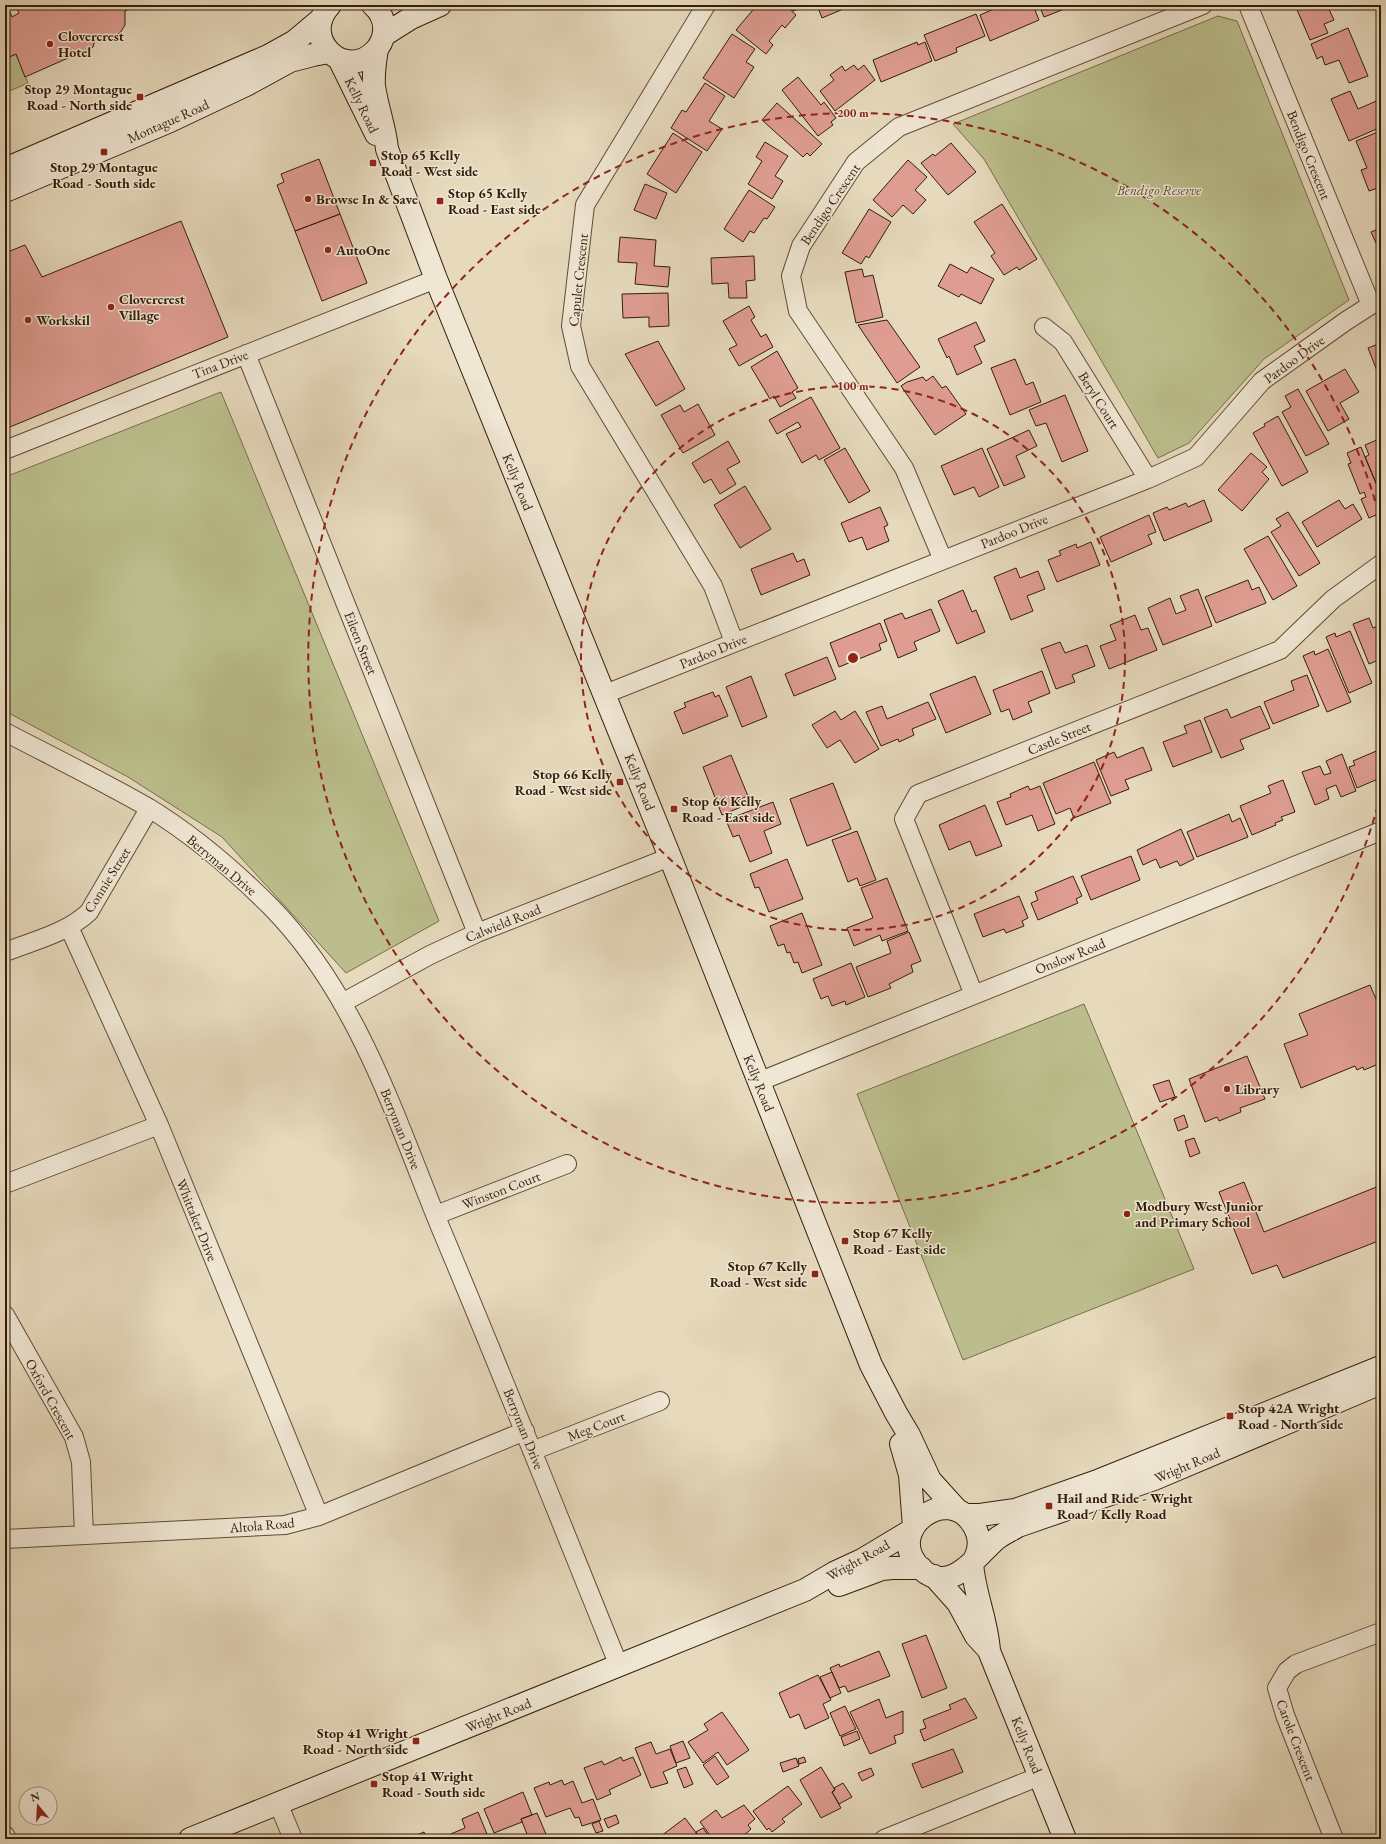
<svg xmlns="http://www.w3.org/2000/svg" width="1386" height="1844" font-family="'EB Garamond',serif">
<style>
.green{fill:#bbbe8c;stroke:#786e4b}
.building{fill:#df9d92;stroke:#341d0a}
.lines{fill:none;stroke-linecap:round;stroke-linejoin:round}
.street-casing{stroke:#604c36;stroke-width:20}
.secondary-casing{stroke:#341d0a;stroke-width:24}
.street{stroke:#efe6d3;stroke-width:18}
.secondary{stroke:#efe6d3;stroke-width:22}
.ring{fill:none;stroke:#8f2418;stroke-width:2;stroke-dasharray:7 5}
.poi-dot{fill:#8f2418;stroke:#efe6d3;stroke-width:1.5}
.labels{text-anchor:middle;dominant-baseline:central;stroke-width:3;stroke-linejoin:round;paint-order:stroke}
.poi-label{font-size:14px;font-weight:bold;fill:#341d0a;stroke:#efe6d3;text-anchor:start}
.street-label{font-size:14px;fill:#341d0a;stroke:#efe6d3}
.park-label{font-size:14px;font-style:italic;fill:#5c4d31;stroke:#efe6d3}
.centre{fill:#8f2418;stroke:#efe6d3;stroke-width:2}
.ring-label{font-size:12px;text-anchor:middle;font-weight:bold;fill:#8f2418;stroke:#efe6d3;stroke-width:3;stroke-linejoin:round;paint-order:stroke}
</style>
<rect width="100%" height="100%" fill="#e6d9bc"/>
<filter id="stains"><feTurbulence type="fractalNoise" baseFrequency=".005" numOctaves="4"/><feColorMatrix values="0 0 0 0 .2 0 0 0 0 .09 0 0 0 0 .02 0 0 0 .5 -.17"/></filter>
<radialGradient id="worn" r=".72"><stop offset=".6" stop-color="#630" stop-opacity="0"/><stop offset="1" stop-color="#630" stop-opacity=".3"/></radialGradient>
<path class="green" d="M1218,16L1237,21L1349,300L1264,359L1189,443L1158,458L984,159L953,124Z
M16,54L28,83L5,93V59Z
M221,392L439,921L346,973L222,837L128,777L5,711V477Z
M1084,1004L1194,1269L963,1360L857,1094Z"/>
<path class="building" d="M5,5H7L12,17L19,13L15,5H137L125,11V25L120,33L107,40H95L93,47L25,77L16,54L5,59Z
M757,5H764L769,10L773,5H785L796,15L785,28L782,25L769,41L773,45L766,54L736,30Z
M791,5H808L793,11Z
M817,5H839L841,10L822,18Z
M1003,5H1025L1026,8L1033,5L1039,20L990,41L980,15Z
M1039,5H1066L1067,8L1044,17Z
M1295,5H1327L1334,20L1324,24L1328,33L1310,40Z
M976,14L985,36L956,48L957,52L935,61L924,35Z
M1348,28L1368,76L1349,83L1339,60L1325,65L1322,56L1317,59L1311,44Z
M732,34L755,49L746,62L754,67L734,98L703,78Z
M917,42L918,45L925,42L932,61L881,82L873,60Z
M854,65L858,70L864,65L875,80L835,111L820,91L834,80L830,75L842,66L845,71Z
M798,77L821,105L824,102L836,118L831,122L833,125L818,136L782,90Z
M705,83L725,96L709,121L722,129L707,151L671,128L682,110L686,112Z
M1350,91L1358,109L1381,99V127L1349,141L1331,99Z
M777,103L822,144L810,156L807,153L803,157L762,120Z
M1378,132L1381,138V187L1369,191L1361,170L1367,168L1356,141Z
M673,133L702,152L676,193L647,174Z
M765,142L788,156L775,176L783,181L772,199L748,184L762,161L756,157Z
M951,143L976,172L948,195L921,163L933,154L935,156Z
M319,159L340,214L295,231L277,185L284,182L281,174Z
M908,160L927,177L915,190L926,200L913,214L903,205L892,217L873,200Z
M645,184L667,193L656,219L634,210Z
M749,190L775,207L767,219L764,218L754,233L750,231L743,242L724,229Z
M1002,204L1037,259L1019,270L1017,267L1004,275L991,256L995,253L974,222Z
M869,209L891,222L869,258L866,256L861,264L842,253Z
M340,214L367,283L322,301L295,231Z
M181,221L228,337L5,429V253L25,245L42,277Z
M1381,228V254L1371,232Z
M620,237L656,240L654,266L670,267L668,287L635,284L637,263L618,262Z
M754,256L755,280L746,281L747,298H729L728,283L712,284L711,258Z
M950,264L967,273L971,267L994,279L981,304L961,294L959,297L938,286Z
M862,269L864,277L873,275L883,317L856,323L845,272Z
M668,293L669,326L649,327V317L623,318L622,294Z
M749,306L755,317L751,320L761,337L766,334L773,347L739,366L729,349L737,345L723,321Z
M887,320L920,367L897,383L858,325Z
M976,322L985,341L974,346L982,363L957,375L949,356L947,358L938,339Z
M658,341L685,389L656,406L625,354Z
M1381,343V381L1368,348Z
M777,351L798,388L792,392L796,398L780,407L774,396L770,399L751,367Z
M1015,359L1026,385L1033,382L1041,402L1010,415L991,368Z
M1345,369L1359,392L1340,403L1349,419L1328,431L1306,391Z
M933,376L942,388L946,386L966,414L935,435L901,386L907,382L923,377L926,381Z
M1298,389L1329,444L1306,456L1282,412L1291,407L1285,396Z
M1065,395L1088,451L1062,462L1046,423L1036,426L1029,410Z
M811,397L840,448L819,460L816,455L802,463L786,434L801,427L798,422L777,434L769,420Z
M698,404L715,435L683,453L661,415L680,405L684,412Z
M1278,416L1308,472L1282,486L1253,433L1265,426L1264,424Z
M1381,428V443L1376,430Z
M1029,430L1037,446L1016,456L1025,477L1004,486L987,449Z
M1379,439L1381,443V495L1365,457L1369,455L1365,445Z
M728,441L740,462L727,469L736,484L720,494L711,479L704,483L692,463Z
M1361,447L1381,495V516L1377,518L1376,515L1369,518L1361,499L1366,497L1364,492L1360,494L1348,464L1351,463L1347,453Z
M845,448L870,491L849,503L824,460Z
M982,448L999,487L979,497L974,487L954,495L941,466Z
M1251,453L1267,467L1262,472L1269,479L1242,511L1218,490Z
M745,486L771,529L740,548L714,505Z
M1204,500L1212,521L1164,541L1153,513L1167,507L1169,510L1186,503L1188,507Z
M1339,500L1345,509L1353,504L1362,519L1317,547L1302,522Z
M880,507L888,525L884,527L889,541L867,550L862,537L849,542L841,523Z
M1288,512L1320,563L1299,576L1271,532L1281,526L1276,519Z
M1149,515L1156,532L1148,535L1152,544L1111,562L1100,537Z
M1268,536L1297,586L1273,600L1244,549Z
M1091,542L1100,565L1057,582L1048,560L1061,555L1059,551L1076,544L1077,548Z
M793,553L797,562L804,559L810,575L761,595L751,569Z
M1016,568L1020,578L1038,571L1045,589L1027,596L1033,611L1011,620L994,577Z
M1248,580L1252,590L1259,587L1266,603L1216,623L1205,597Z
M1198,589L1212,626L1163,645L1148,608L1170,598L1176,614L1186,610L1180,596Z
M963,590L972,612L976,610L985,632L957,644L938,601Z
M931,609L940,631L914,642L917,650L898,658L884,620L902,613L905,619Z
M1135,615L1141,630L1148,628L1157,650L1109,669L1100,646L1116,640L1110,625Z
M1369,618L1373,628L1378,626L1381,634V659L1369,664L1353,624Z
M880,623L887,641L879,644L881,650L839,667L830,643Z
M1350,631L1372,683L1349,693L1326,637L1335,633L1336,637Z
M1060,642L1065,653L1087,645L1095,666L1072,675L1075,682L1056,689L1041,649Z
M1328,649L1351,702L1327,712L1303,656L1314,651L1315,655Z
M827,657L836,679L794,696L785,674Z
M1042,671L1050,693L1028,702L1032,712L1013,720L1009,709L1001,712L993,690Z
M1307,675L1319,706L1273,724L1264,702L1294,690L1291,681Z
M751,676L767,717L742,727L726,687Z
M975,676L991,714L946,733L930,694Z
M713,692L715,697L719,695L728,716L683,734L674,712L686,707L684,703Z
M928,702L936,719L912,729L914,735L899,742L898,739L881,746L866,712L882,706L887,719Z
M1260,706L1270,728L1240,740L1244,749L1221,758L1204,718L1227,709L1231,718Z
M835,711L841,720L855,711L879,749L855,763L840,740L827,748L812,725Z
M1200,720L1212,752L1173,767L1163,742L1187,733L1184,726Z
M1143,747L1152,770L1125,780L1129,789L1111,796L1096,760L1114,752L1117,758Z
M1381,749V781L1379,782L1378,779L1357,788L1349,767L1355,765L1353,761Z
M1342,754L1356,791L1341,797L1336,785L1326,789L1329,799L1315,805L1302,772L1320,766L1324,775L1331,773L1326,761Z
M731,755L748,796L738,800L741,807L722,815L703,767Z
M1094,762L1111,803L1074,818L1070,808L1056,814L1043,783Z
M1283,780L1295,812L1281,817L1283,820L1275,823L1276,825L1252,835L1240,806L1271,793L1268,786Z
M833,783L851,829L807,846L790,799Z
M1028,786L1030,790L1040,786L1055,824L1038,831L1032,815L1006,825L997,802L1011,797L1010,794Z
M773,802L781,824L764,831L772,853L750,862L739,835L733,837L726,820Z
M985,805L1002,846L976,856L970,841L949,850L939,825Z
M1229,814L1232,822L1240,818L1248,837L1197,857L1187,832Z
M1181,829L1194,859L1180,866L1177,861L1160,868L1156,859L1143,865L1137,850Z
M857,831L876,880L860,886L857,878L848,882L832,840Z
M1131,856L1140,880L1091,900L1081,876Z
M787,859L803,899L769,912L759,887L755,888L750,874Z
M1073,876L1082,896L1076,899L1078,903L1038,920L1031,903L1038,900L1035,892Z
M887,878L908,931L882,941L880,935L854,946L847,928L873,918L861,888Z
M1019,896L1028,918L1022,921L1024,926L1006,933L1004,929L983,937L974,914Z
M802,913L822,965L802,973L798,962L794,963L790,952L787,953L784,944L778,946L770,926Z
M909,932L921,961L911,965L913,972L889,984L891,988L868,997L856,967L891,953L887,941Z
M851,963L865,997L846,1005L845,1001L832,1006L828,996L821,999L813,979Z
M1370,985L1379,1006L1381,1005V1063L1364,1070L1363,1067L1357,1070L1355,1066L1301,1088L1284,1044L1308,1035L1299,1014Z
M1247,1056L1265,1099L1240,1108L1241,1112L1219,1121L1217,1117L1205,1122L1189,1079Z
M1169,1080L1175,1097L1160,1102L1153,1085Z
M1184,1115L1188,1127L1178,1131L1174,1119Z
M1194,1138L1200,1153L1190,1157L1185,1141Z
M1244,1182L1264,1232L1379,1186L1381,1190V1240L1283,1278L1277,1265L1252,1274L1219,1192Z
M926,1635L947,1688L922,1698L902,1644Z
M879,1651L890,1676L848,1692L845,1686L839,1688L830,1668L839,1664L840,1667Z
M832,1672L841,1693L830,1698L820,1677Z
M818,1675L831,1700L823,1704L829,1718L805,1729L799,1714L790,1718L779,1693Z
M965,1698L977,1718L924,1741L920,1730L926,1728L923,1720L951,1709L949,1705Z
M879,1699L886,1718L903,1711V1733L894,1736L896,1743L870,1754L850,1712Z
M845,1706L856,1729L840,1736L830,1713Z
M722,1712L749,1750L727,1765L718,1752L703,1763L688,1742L708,1730L704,1724Z
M857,1731L860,1739L844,1746L841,1737Z
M683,1741L690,1758L676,1763L670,1746Z
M651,1742L656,1754L670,1749L677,1766L663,1772L668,1783L651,1788L635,1748Z
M953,1749L963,1772L922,1788L912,1764Z
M715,1756L729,1777L717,1785L703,1765Z
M621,1757L623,1761L633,1757L641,1775L609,1790L611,1794L597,1800L584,1768L602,1761L604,1765Z
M804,1757L806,1762L799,1764L798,1759Z
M796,1758L799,1766L783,1772L780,1763Z
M686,1767L693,1784L684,1788L677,1770Z
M821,1767L835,1790L832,1792L841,1808L821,1818L800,1780Z
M871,1768L874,1775L862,1781L858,1773Z
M562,1780L564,1785L573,1781L582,1803L593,1799L601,1820L582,1826L579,1817L575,1818L570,1808L546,1817L534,1788L549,1782L550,1785Z
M843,1783L852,1797L839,1804L832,1792L835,1790L834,1788Z
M788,1786L802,1804L782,1819L785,1822L772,1832L769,1828L767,1830L753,1811Z
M523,1792L532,1815L521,1819L522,1822L494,1833L484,1809Z
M744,1805L755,1819L748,1825L751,1829L740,1839H713L700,1822L716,1810L722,1818Z
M478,1812L489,1839H439L465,1828L462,1819Z
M537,1813L548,1839H529L521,1819Z
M616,1815L619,1823L608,1828L604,1819Z
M685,1818L700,1838L657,1839Z
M599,1821L603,1831L596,1833L592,1824Z
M703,1828L711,1839H699L696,1832Z
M424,1832L426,1839H408Z
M370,1834L372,1839H355Z"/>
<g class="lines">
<defs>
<path id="street" d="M706,5L585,205L571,326L580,366L713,586L734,642
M1248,5L1371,305
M1044,327L1063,342L1148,479
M246,354L477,933
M5,450L436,279
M943,560L904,468L798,311L791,276L801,246L856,162L899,127L1203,5
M605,694L1148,479L1196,457L1262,381L1346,321L1371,305L1381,302
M5,732C53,757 102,781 149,808C193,835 235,871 271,907C358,996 395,1117 441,1229C502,1374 560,1520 619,1666
M69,927L159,1125L319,1516
M5,952C33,941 67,933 89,912L149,809
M974,995L904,819L918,794L1280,650L1333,599L1381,564
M342,1003L430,955L477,933L670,857
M758,1082L1381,831
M5,1184L159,1125
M436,1215L567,1164
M5,1315L74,1437L81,1462L84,1535
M532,1451L660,1401
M5,1539L285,1525L319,1516L525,1431
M278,1803L293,1839
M5,1835L7,1839
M884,1839L1040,1776
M1334,1839L1285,1715L1277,1688L1287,1671L1296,1664L1381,1632"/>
<path id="secondary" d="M330,5C299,38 345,82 375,51C380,46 383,40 384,32C385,22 381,12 373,5
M384,35L411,18L440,5
M377,49C375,61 373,73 374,86C377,108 385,127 387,149L436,279L670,857L871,1365L896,1413L909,1435L930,1480L958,1511
M339,59L376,134
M5,169L268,56L295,41L320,20
M5,191L170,121L246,85L290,61L313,55L329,52
M901,1444L910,1475L914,1527
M965,1515H980L1015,1510L1100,1480L1381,1367
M975,1558C980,1548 980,1536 974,1526C948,1481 883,1531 920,1568C950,1596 975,1558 995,1540C1002,1534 1010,1531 1018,1526L1154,1479L1381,1383
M972,1563C974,1593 987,1620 989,1651L1065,1839
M934,1576L958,1603L976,1636L987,1648
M839,1585L882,1569L892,1568H921
M190,1839L805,1590L834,1573L862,1560L912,1530"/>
</defs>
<use href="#street" class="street-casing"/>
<use href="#secondary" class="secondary-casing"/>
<use href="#street" class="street"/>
<use href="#secondary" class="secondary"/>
</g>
<g class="ring">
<circle cx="853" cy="658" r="272"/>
<path d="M1381 794A545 545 0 1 1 1381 522"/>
</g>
<g class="poi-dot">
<circle cx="50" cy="44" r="4"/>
<rect x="136" y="93" width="8" height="8" rx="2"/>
<rect x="100" y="148" width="8" height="8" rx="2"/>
<rect x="369" y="159" width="8" height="8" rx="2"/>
<circle cx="308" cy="199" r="4"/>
<rect x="436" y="197" width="8" height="8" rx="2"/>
<circle cx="328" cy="250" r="4"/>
<circle cx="111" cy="307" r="4"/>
<circle cx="28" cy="320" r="4"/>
<rect x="616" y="778" width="8" height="8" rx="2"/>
<rect x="670" y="805" width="8" height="8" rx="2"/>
<circle cx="1227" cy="1089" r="4"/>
<circle cx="1127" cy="1214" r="4"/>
<rect x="841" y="1237" width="8" height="8" rx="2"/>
<rect x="811" y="1270" width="8" height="8" rx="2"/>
<rect x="1226" y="1412" width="8" height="8" rx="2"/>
<rect x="1045" y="1502" width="8" height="8" rx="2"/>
<rect x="412" y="1737" width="8" height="8" rx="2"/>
<rect x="370" y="1780" width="8" height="8" rx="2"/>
</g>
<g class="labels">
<g class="poi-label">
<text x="58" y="36">Clovercrest<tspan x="58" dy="16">Hotel</tspan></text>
<text x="132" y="89" text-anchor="end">Stop 29 Montague<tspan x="132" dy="16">Road - North side</tspan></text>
<text x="381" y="155">Stop 65 Kelly<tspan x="381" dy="16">Road - West side</tspan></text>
<text x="104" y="167" text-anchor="middle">Stop 29 Montague<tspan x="104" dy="16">Road - South side</tspan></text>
<text x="448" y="193">Stop 65 Kelly<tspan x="448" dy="16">Road - East side</tspan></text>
<text x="316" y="199">Browse In &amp; Save</text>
<text x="336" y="250">AutoOne</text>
<text x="119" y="299">Clovercrest<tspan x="119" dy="16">Village</tspan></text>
<text x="36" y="320">Workskil</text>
<text x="612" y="774" text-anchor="end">Stop 66 Kelly<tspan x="612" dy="16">Road - West side</tspan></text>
<text x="682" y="801">Stop 66 Kelly<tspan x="682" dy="16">Road - East side</tspan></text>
<text x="1235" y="1089">Library</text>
<text x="1135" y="1206">Modbury West Junior<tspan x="1135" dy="16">and Primary School</tspan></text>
<text x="853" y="1233">Stop 67 Kelly<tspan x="853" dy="16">Road - East side</tspan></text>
<text x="807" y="1266" text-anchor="end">Stop 67 Kelly<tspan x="807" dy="16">Road - West side</tspan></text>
<text x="1238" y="1408">Stop 42A Wright<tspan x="1238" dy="16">Road - North side</tspan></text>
<text x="1057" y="1498">Hail and Ride - Wright<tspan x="1057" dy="16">Road / Kelly Road</tspan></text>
<text x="408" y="1733" text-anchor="end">Stop 41 Wright<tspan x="408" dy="16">Road - North side</tspan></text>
<text x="382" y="1776">Stop 41 Wright<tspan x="382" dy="16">Road - South side</tspan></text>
</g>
<g class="street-label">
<text transform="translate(362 105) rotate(64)">Kelly Road</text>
<text transform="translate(168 121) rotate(-24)">Montague Road</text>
<text transform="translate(1309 155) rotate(68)">Bendigo Crescent</text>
<text transform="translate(830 204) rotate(-56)">Bendigo Crescent</text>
<text transform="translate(578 280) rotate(-84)">Capulet Crescent</text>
<text transform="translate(1294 359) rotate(-36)">Pardoo Drive</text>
<text transform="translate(220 364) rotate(-21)">Tina Drive</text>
<text transform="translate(1099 400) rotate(58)">Beryl Court</text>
<text transform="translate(518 482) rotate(68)">Kelly Road</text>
<text transform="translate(1014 531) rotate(-22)">Pardoo Drive</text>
<text transform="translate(361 643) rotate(68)">Eileen Street</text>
<text transform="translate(713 651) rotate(-22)">Pardoo Drive</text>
<text transform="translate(1059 738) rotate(-22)">Castle Street</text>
<text transform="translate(640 782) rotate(68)">Kelly Road</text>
<text transform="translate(222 865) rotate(40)">Berryman Drive</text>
<text transform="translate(107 880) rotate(-58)">Connie Street</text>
<text transform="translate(503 923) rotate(-22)">Calwield Road</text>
<text transform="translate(1070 956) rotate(-22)">Onslow Road</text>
<text transform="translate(759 1083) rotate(68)">Kelly Road</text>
<text transform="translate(401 1129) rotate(68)">Berryman Drive</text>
<text transform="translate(501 1190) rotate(-21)">Winston Court</text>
<text transform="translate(197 1220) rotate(68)">Whittaker Drive</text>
<text transform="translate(51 1399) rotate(61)">Oxford Crescent</text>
<text transform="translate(596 1426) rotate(-21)">Meg Court</text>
<text transform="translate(524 1429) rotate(68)">Berryman Drive</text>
<text transform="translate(1187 1465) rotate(-23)">Wright Road</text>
<text transform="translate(262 1525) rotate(-5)">Altola Road</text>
<text transform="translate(858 1560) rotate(-29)">Wright Road</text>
<text transform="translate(498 1715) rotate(-22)">Wright Road</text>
<text transform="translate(1296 1740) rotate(69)">Carole Crescent</text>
<text transform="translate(1027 1745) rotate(68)">Kelly Road</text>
</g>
<g class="park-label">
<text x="1159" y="190">Bendigo Reserve</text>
</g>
</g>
<circle cx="853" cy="658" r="6" class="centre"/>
<g class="ring-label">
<text x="853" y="117">200 m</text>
<text x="853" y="390">100 m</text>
</g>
<rect width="1386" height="1844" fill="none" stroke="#e6d9bc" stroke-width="20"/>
<rect x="6" y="6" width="1374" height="1832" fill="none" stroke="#341d0a" stroke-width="2"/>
<rect x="10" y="10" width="1366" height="1824" fill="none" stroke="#341d0a"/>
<g transform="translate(38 1806) rotate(342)"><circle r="19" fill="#efe6d3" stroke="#a49683"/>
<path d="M0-3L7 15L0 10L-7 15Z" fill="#8f2418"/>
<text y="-6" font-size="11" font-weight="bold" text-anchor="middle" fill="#341d0a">N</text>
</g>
<rect width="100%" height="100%" filter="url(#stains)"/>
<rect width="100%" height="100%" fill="url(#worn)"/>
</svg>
